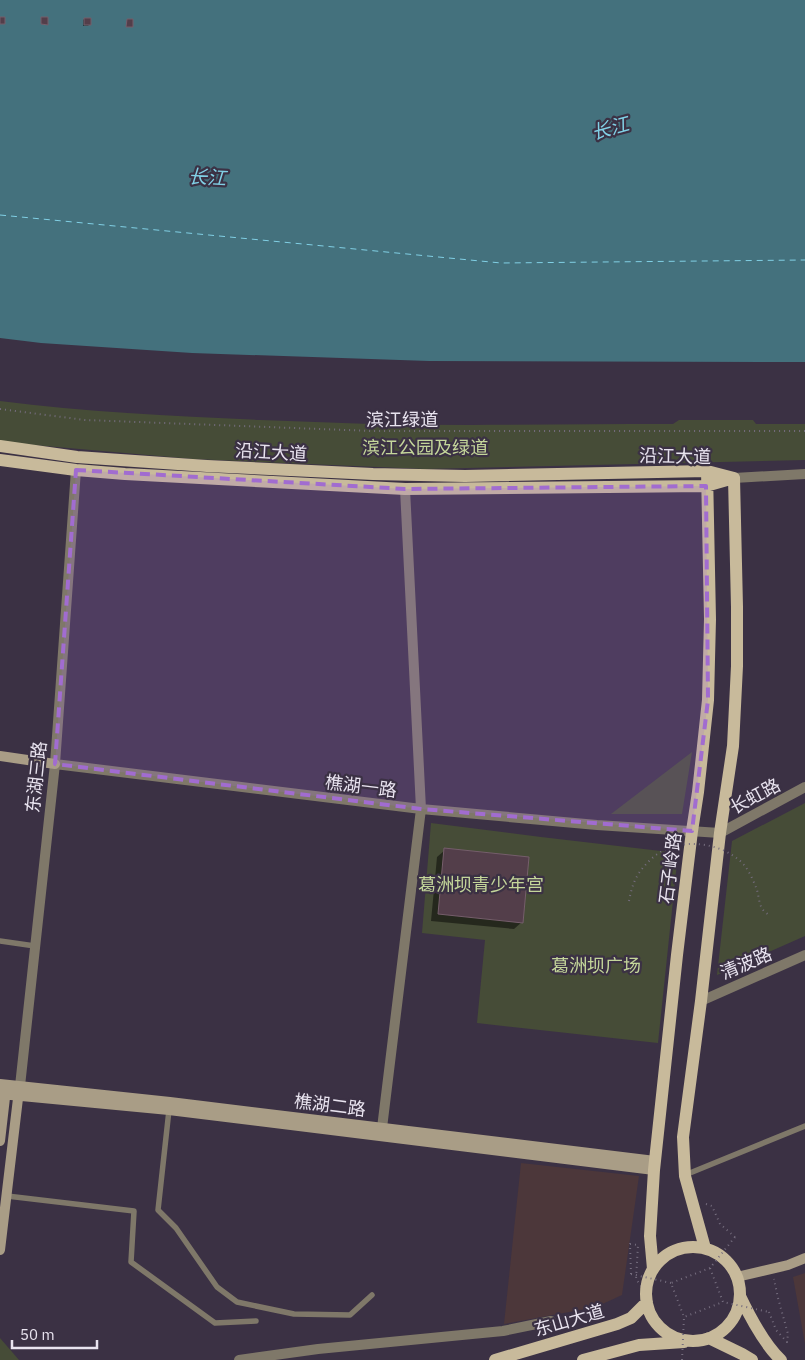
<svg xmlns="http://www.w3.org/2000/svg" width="805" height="1360" font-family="'IBM Plex Sans','Noto Sans SC',sans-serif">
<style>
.commercial{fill:#4c373a}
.green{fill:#464c37}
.water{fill:#44717d}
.shadow{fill:#0007}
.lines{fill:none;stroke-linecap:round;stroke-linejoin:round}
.ferry{stroke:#81d0e5;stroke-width:1;stroke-dasharray:6 5;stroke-linecap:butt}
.building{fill:#533e4a;stroke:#755e6b}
.path{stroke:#756d7e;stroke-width:2;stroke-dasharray:1 4;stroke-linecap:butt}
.lane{stroke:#7f7869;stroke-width:5.5}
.street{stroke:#7f7869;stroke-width:10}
.secondary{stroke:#a99d86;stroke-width:10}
.primary{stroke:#c8ba9b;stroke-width:12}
.path-bridge{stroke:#756d7e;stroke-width:2;stroke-dasharray:1 4;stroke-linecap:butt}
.marked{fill:#a16cd0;fill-opacity:0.2;stroke:#a16cd0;stroke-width:4;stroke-dasharray:10 6;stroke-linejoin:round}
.labels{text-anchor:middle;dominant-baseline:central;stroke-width:4.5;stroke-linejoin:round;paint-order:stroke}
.street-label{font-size:18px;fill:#e8e3ef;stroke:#3b3144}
.park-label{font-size:18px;fill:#c4d69a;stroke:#3b3144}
.water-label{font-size:19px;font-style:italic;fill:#81d0e5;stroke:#3b3144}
</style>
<rect width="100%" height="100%" fill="#3b3144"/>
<path class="commercial" d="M521,1163L639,1176L622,1295L596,1307L504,1324Z
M805,1273V1344L793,1277Z"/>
<path class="green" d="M0,401C86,412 174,416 261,420C297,421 334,423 370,424C471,426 573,424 673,424L679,420H753L756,424H805V460L425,469L193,459L0,442Z
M692,752L682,814H611Z
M805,803V936L717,975L732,841Z
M431,823L541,837L678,853L658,1043L477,1023L485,940L422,933Z
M0,1338L19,1360H0Z"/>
<path class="water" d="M0,0H805V362L429,361L192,353L41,343L0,338Z"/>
<path class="shadow" d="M84,19L89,25L88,26H83V20Z
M445,850L522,922L514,929L431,921L437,857Z"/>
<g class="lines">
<path class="ferry" d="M0,215L501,263L805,260"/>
</g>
<path class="building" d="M0,17H5V24H0Z
M41,17H48V25L41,24Z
M84,18H91V25H84Z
M127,19H133V27H126Z
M444,848L529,857L523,923L438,914Z"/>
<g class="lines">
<path class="path" d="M0,409L85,420L372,431H805
M706,1204L712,1206L720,1224L735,1237
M710,1268L671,1283L684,1317L723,1302
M631,1274L630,1244L638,1245L636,1279L644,1290
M769,1312L776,1330L787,1342L788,1334L778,1298L774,1279"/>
<path class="lane" d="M0,941L35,946
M169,1110L158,1210L176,1228L217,1287L237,1302L294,1314L350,1315L372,1295
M685,1175L805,1126
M7,1196L134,1211L131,1262L215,1323L256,1321"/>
<path class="street" d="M734,478L805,474
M55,764L421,809L597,825L720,833L805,787
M701,1001L805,955
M20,1086L55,764L76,470
M382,1128L421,809L405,489
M239,1360L318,1349L503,1331L551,1321"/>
<path class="secondary" d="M0,756L55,764
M0,1084L170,1102L655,1161
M0,1094L169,1110L654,1170
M0,1141L6,1089
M0,1250L19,1090
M737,1277L788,1265L805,1258"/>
<path class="primary" d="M0,446L77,457L207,466L373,474L465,476L707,471L734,478
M0,460L76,470L125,474L405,489L706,486L734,478
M646 1294a47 47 0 1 1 94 0a47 47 0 1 1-94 0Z
M705,1248L685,1176L683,1137L701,1001L720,833L733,746L737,666V607L734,478
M653,1269L650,1236L654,1170L677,955L692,831L698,792L708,700L710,619L707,471
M740,1296C750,1317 764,1344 781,1360
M709,1338L742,1354L752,1360
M495,1360L617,1324L631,1318L647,1302
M583,1360L639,1345L684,1342"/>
<path class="path-bridge" d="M629,901C631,891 633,882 639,873C646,863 656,853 668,848C693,839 727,845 745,866C750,873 754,882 757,890C759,897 759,906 764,911C766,913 768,914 770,916
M735,1237L710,1268L723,1302L769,1312
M631,1274L671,1283
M682,1360L684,1317"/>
</g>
<path class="marked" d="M76,470L405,489L706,486L708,700L692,831L421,809L55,764Z"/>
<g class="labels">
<g class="street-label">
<text x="402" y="419">滨江绿道</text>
<text transform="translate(271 452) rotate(3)">沿江大道</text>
<text transform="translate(675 456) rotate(1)">沿江大道</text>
<text transform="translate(36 777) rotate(-84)">东湖三路</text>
<text transform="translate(361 786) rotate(7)">樵湖一路</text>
<text transform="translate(755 796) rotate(-28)">长虹路</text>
<text transform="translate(670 868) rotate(-83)">石子岭路</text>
<text transform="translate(746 963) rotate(-23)">清波路</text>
<text transform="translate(330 1105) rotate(7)">樵湖二路</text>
<text transform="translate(569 1320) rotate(-16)">东山大道</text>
</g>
<g class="park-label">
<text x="425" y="447">滨江公园及绿道</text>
<text x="481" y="884">葛洲坝青少年宫</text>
<text x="596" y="965">葛洲坝广场</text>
</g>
<g class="water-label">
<text transform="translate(610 128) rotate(-15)">长江</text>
<text transform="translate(207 177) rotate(3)">长江</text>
</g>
</g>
<path d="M12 1340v8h85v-8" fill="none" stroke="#e8e3ef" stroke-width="2.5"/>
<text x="20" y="1340" font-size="15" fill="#e8e3ef" stroke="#3b3144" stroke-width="4" paint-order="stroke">50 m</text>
</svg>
